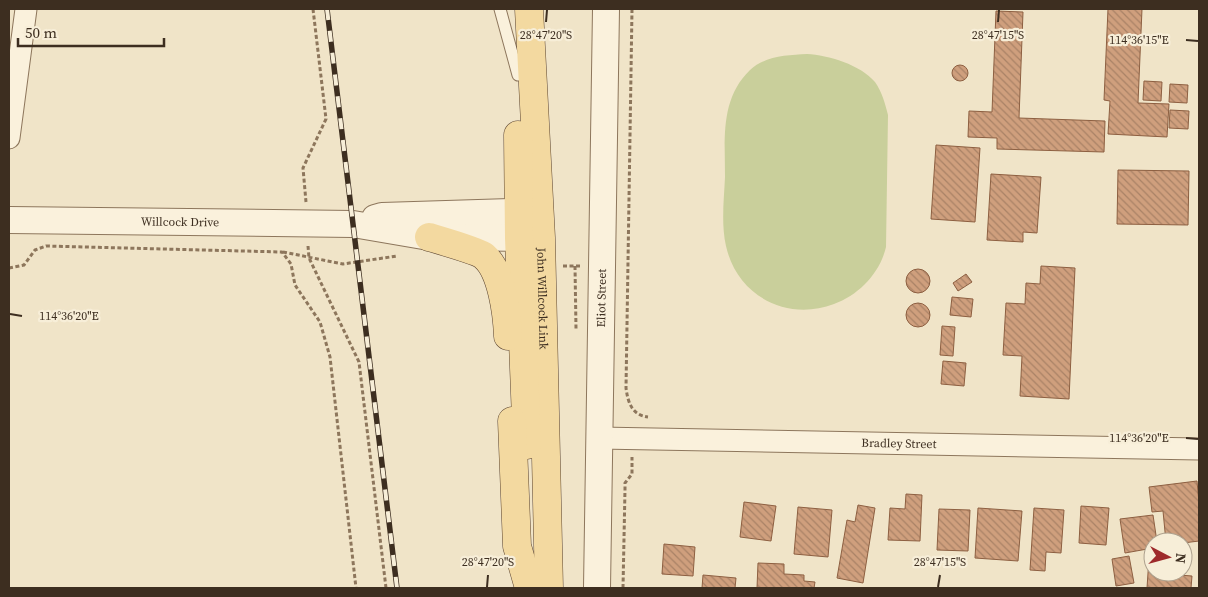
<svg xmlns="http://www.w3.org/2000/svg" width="1208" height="597" font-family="'Source Serif 4',serif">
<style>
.pitch{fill:#c9cf9b}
.building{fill:url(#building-back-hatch);stroke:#8d5f41}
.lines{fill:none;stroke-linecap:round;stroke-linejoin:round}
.service-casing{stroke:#8d765c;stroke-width:13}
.minor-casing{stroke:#8d765c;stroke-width:23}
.tertiary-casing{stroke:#8d765c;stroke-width:28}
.primary-casing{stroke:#5b4430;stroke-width:29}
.path{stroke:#8d765c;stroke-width:3;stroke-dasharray:4 2.5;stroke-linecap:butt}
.service{stroke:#faf1dc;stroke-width:11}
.minor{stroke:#faf1dc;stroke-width:21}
.tertiary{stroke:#faf1dc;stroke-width:26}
.primary{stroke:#f3d9a0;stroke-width:28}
.rail-casing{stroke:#3d2e20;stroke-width:5.5}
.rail{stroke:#f7eed8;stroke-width:4;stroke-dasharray:11;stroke-linecap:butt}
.ticks{fill:none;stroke:#3d2e20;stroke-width:2}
.labels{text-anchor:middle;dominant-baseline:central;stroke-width:4.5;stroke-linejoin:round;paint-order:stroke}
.street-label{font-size:12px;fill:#3d2e20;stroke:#f7eed8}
.ticks-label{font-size:12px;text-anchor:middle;fill:#3d2e20;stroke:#f7eed8;stroke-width:4.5;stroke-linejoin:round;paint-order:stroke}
</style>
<defs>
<pattern id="building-back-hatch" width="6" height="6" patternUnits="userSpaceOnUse" patternTransform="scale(1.25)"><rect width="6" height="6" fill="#cf9f7d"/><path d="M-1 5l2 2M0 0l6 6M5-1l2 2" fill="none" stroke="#a98266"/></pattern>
</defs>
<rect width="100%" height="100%" fill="#f0e4c8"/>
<path class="pitch" d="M807,54C828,55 861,65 875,82C882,92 885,103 888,115L886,247C880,273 859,295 834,304C787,322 737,296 726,246C721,224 724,199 725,177C725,139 720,99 750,70C765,56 787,55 807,54Z"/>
<path class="building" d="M1108,9H1142L1138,103L1169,104L1167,137L1108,134L1110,101L1104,100Z
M996,11L1023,12L1019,118L1105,121L1104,152L997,149V138L968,137L969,111L992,112Z
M952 73a8 8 0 1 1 16 0a8 8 0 1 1-16 0Z
M1144,81L1162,82L1161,101L1143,100Z
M1170,84L1188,85L1187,103L1169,102Z
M1170,110L1189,111L1188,129L1169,128Z
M936,145L980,148L975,222L931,219Z
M1118,170L1189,171L1188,225L1117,224Z
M991,174L1041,177L1037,233L1023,232V242L987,240Z
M1041,266L1075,268L1069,399L1020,396L1022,356L1003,355L1006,303L1025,304L1026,283L1040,284Z
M906 281a12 12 0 1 1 24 0a12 12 0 1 1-24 0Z
M966,274L972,282L958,291L953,283Z
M952,297L973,299L971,317L950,315Z
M906 315a12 12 0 1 1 24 0a12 12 0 1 1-24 0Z
M942,326L955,327L953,356L940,355Z
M943,361L966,363L964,386L941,384Z
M1197,481L1199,503V541L1183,543L1166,542L1163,511L1152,512L1149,487Z
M906,494L922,495L920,541L888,540L890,508L905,509Z
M744,502L776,506L771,541L740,537Z
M858,505L875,508L863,583L837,578L847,520L855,522Z
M1081,506L1109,508L1106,545L1079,543Z
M798,507L832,510L828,557L794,554Z
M978,508L1022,511L1018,561L975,558Z
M1034,508L1064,510L1061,553L1046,552L1045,571L1030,570Z
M939,509L970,510L968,551L937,550Z
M1153,515L1157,542H1153V548L1125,553L1120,519Z
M664,544L695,547L693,576L662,574Z
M1129,556L1134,583L1116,586L1112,559Z
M1149,558H1153V572H1179V575L1192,576L1191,588H1147Z
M758,563L784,564V574L804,575V581L815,582L814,588H757Z
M703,575L736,578L735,588H702Z"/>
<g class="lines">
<defs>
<path id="service" d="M500,9L518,75"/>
<g id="minor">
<path d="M9,138L26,9"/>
<path id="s1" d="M599,438L1199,449"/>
</g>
<g id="tertiary">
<path d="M375,218L382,216L540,211"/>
<path id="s2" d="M9,220L353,224L429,237L540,238"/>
<path id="s3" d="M597,588L606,9"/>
</g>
<g id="primary">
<path id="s4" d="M529,9L541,238L549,588"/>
<path d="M518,135L519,238L527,445"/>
<path d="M429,237C439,240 478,251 484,256C502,271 507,314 508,336"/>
<path d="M512,421L517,546L529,588"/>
</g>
</defs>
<use href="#service" class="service-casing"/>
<use href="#minor" class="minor-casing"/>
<use href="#tertiary" class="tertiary-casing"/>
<use href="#primary" class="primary-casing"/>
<path class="path" d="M632,9L626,388C628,403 632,415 648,417
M306,202L303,168L326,119L313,9
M308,246L309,258L359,362L386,588
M283,252L343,264L397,256
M563,266H582
M575,266L576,329
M9,268L24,265L35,250L46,246L282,252L291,264L295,285L320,322L330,357L356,588
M623,588L625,489V483L632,474V457"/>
<use href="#service" class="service"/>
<use href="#minor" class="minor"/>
<use href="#tertiary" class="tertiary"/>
<use href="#primary" class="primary"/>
<defs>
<path id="rail" d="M327,9L397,588"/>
</defs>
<use href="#rail" class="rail-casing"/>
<use href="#rail" class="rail"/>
</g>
<path class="ticks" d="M546,22L547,10M998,22L999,10M1186,40L1198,41M10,314L22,316M1186,438L1198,439M487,587L488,575M938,587L940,575"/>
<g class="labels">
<g class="street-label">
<text stroke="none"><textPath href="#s2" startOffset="171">Willcock Drive</textPath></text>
<text stroke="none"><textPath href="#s4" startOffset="290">John Willcock Link</textPath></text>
<text stroke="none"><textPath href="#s3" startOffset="290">Eliot Street</textPath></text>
<text stroke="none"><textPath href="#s1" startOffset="300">Bradley Street</textPath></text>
</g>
</g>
<g class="ticks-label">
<text x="546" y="39">28°47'20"S</text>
<text x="998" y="39">28°47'15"S</text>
<text x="1139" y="44">114°36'15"E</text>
<text x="69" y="320">114°36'20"E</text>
<text x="1139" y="442">114°36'20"E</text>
<text x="488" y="566">28°47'20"S</text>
<text x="940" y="566">28°47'15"S</text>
</g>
<rect width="1208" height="597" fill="none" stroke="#3d2e20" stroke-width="20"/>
<g transform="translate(1168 557) rotate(96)"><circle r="24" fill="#f7eed8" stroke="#ada18e"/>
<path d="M0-4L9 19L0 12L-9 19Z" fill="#9e2a2b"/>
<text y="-8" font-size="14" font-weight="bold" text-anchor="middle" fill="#3d2e20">N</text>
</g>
<path d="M18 38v8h146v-8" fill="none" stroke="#3d2e20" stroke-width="2.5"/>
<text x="25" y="38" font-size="15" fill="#3d2e20" stroke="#f7eed8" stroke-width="4" paint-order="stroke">50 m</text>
</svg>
